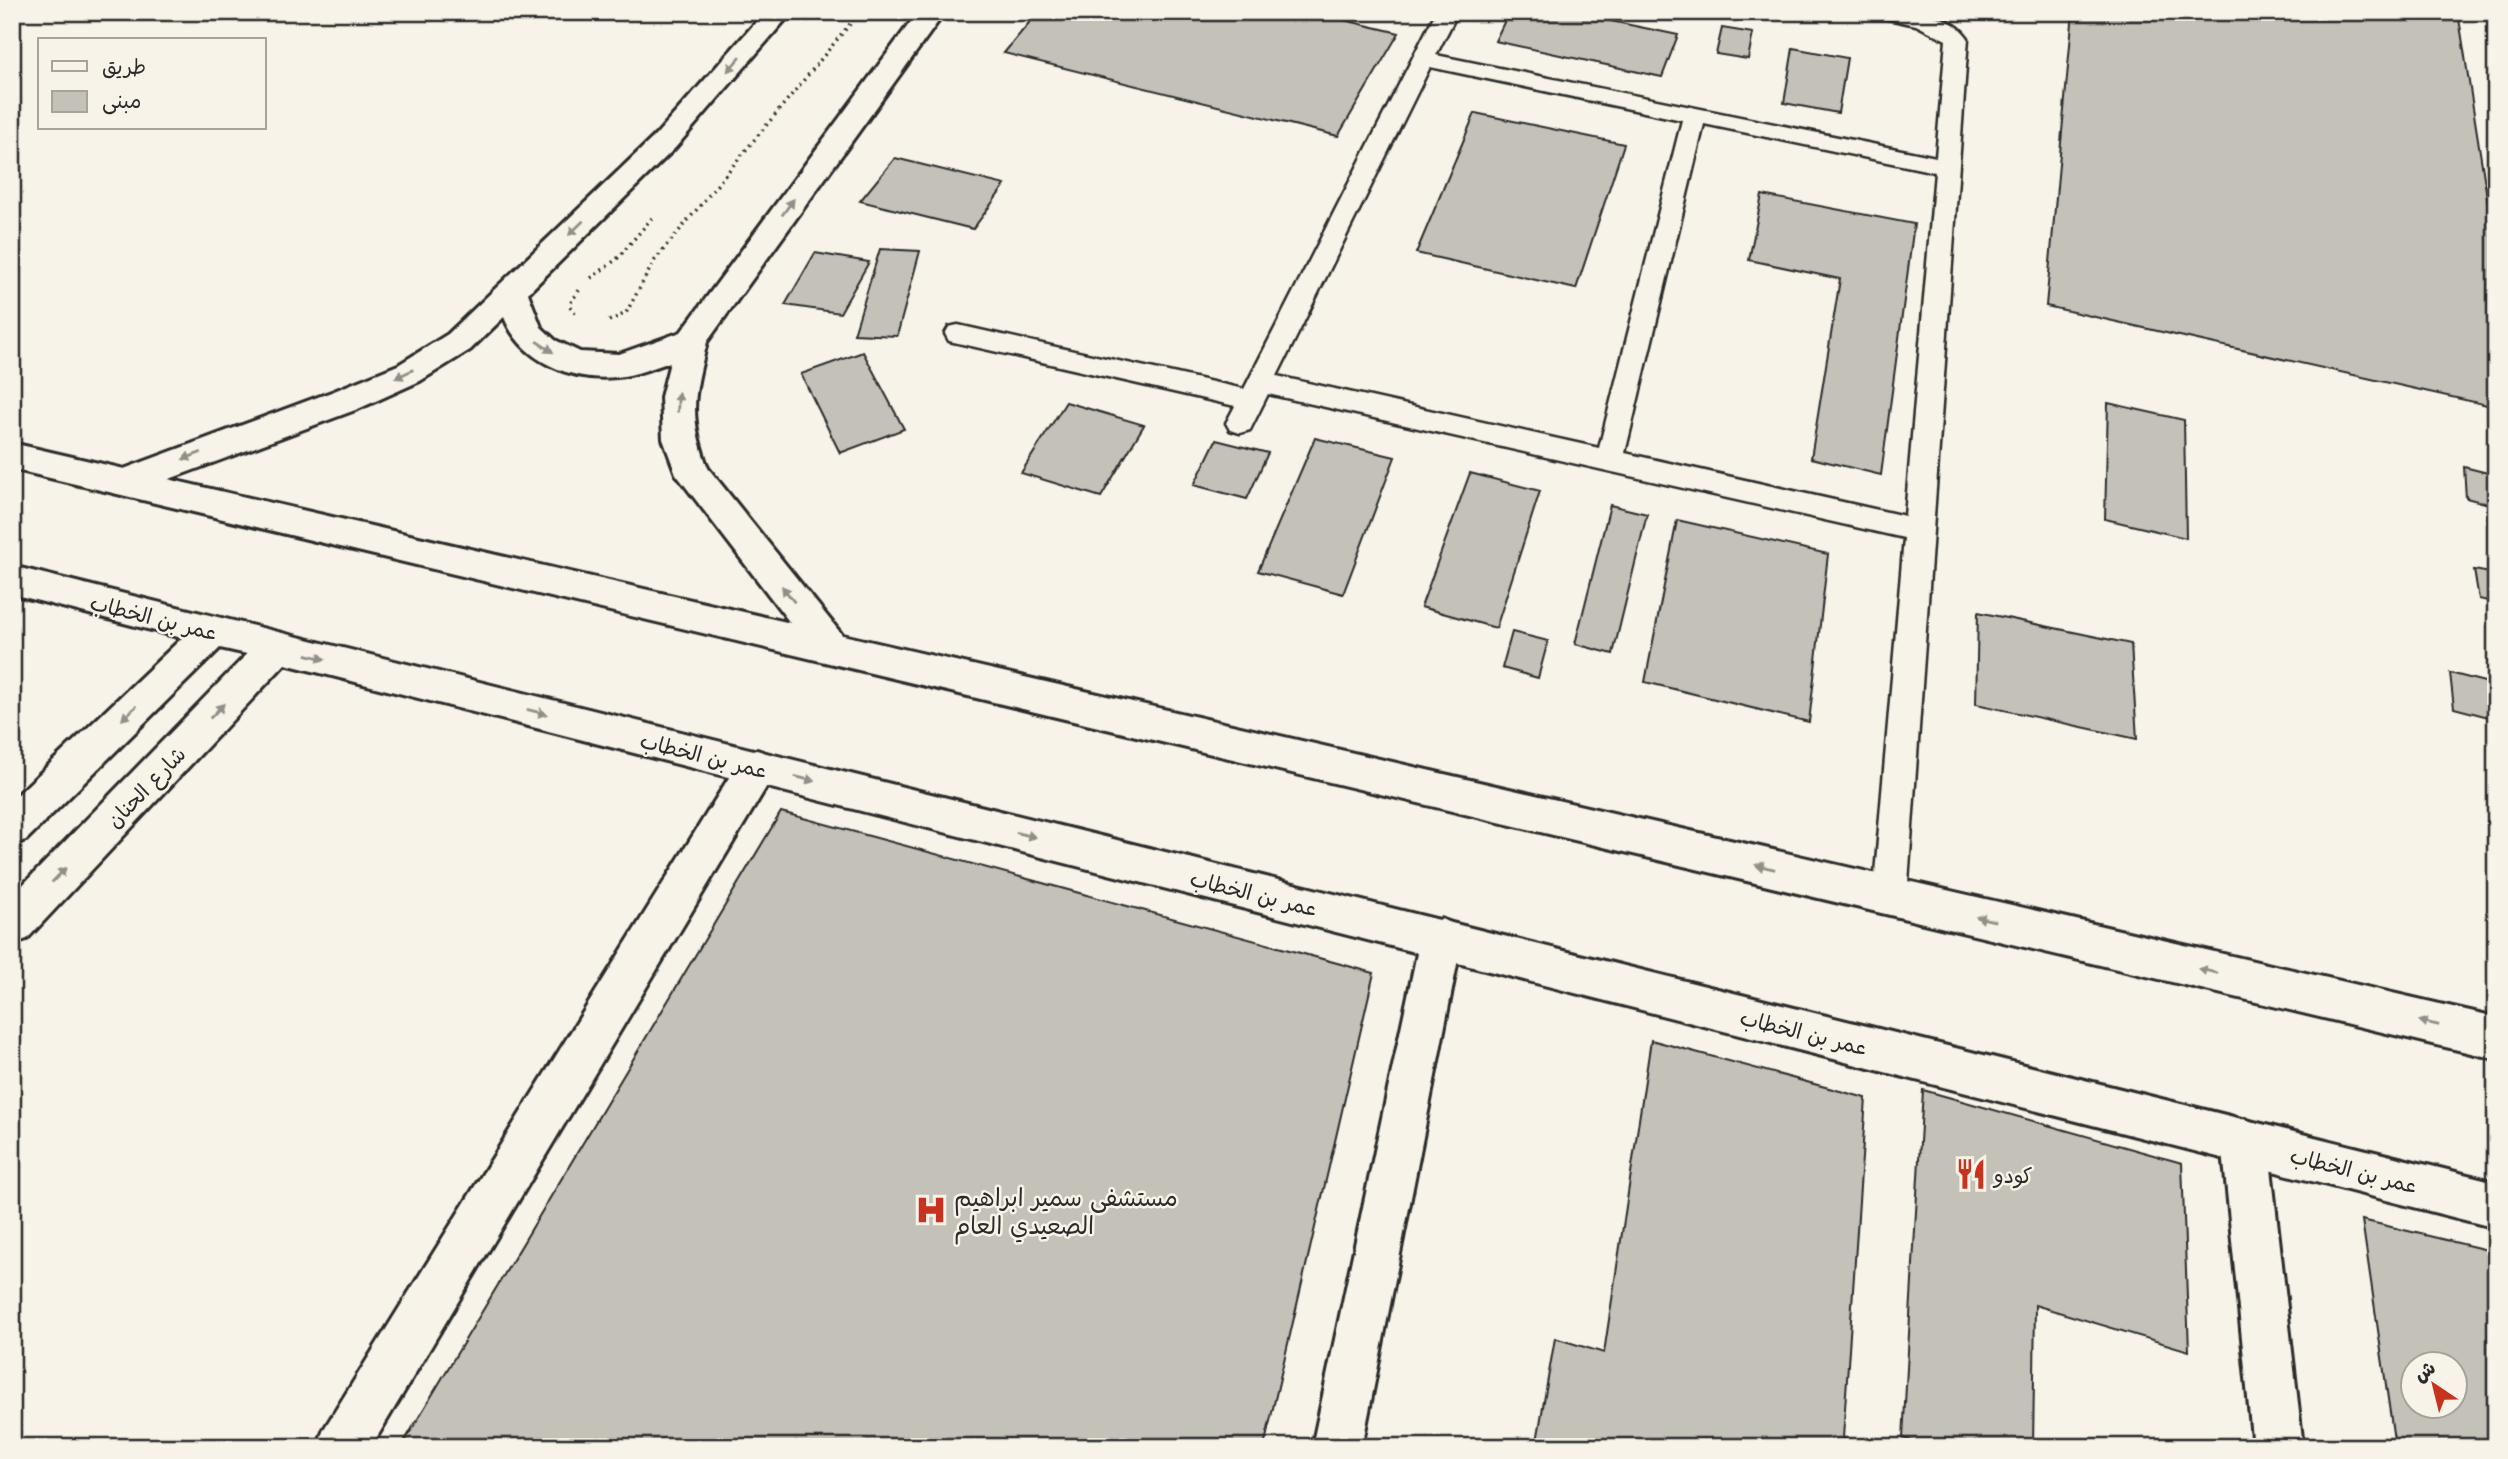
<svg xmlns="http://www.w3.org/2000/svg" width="2508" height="1459" font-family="'Playpen Sans','Playpen Sans Arabic',sans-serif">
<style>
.building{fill:#c4c1b9;stroke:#2b2b2b;stroke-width:2;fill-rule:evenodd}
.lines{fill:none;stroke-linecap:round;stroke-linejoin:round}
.service-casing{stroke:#2b2b2b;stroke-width:5}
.minor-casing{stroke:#2b2b2b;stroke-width:6}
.tertiary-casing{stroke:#2b2b2b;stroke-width:6}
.path{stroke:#2b2b2b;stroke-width:3.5;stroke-dasharray:2 4.5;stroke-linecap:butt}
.service{fill:#f7f3e8;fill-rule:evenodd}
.minor{fill:#f7f3e8;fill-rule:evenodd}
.tertiary{fill:#f7f3e8;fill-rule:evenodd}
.oneway{fill:#918f8a}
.labels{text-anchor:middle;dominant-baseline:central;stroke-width:5;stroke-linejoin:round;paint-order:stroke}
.street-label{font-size:21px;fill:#2b2b2b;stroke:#f7f3e8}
.poi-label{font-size:21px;fill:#2b2b2b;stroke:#f7f3e8;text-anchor:start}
.near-poi-label{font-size:24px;fill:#2b2b2b;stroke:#f7f3e8;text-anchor:start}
</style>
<rect width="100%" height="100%" fill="#f7f3e8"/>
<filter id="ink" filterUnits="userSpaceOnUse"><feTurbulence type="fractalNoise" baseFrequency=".0143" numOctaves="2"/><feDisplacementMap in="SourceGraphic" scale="14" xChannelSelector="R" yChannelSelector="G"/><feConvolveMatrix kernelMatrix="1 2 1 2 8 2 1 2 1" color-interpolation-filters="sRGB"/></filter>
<g filter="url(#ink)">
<path class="building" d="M1038,12H1310L1399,33L1338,136L1004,53Z
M1509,12H1568L1678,35L1662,77L1495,41Z
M2073,12H2458L2496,254V407L2046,306Z
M1722,28L1753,33L1748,59L1716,54Z
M1793,48L1847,58L1838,113L1784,103Z
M1475,113L1624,144L1576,289L1416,253Z
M895,158L1005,185L973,229L860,201Z
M1762,195L1914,224L1881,475L1811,458L1840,279L1749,260Z
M880,249L920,251L897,336L854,334Z
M815,253L869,262L840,313L785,305Z
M863,352L904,429L840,453L801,374Z
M1066,402L1144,425L1101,497L1021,473Z
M2108,403L2184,420L2186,538L2105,519Z
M1315,438L1395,457L1343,594L1258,571Z
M1216,440L1268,453L1247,499L1194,485Z
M2464,467L2496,475V506L2466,498Z
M1470,473L1540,491L1496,628L1421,607Z
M1610,505L1647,514L1613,654L1575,644Z
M1677,520L1828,554L1809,722L1645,682Z
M2474,570L2496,574V603L2479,599Z
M1978,612L2131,644L2137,739L1976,704Z
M1512,632L1548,641L1538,678L1502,668Z
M2450,673L2496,685V719L2454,708Z
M781,812L1374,973L1264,1447H401Z
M1651,1040L1866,1098L1843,1438L1869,1447H1536L1555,1338L1604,1353Z
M1923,1090L2182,1163L2189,1351L2035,1305L2033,1447H1931L1903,1438Z
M2362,1220L2496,1252V1447H2395ZM2414,1364H2456V1406H2414Z"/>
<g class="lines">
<defs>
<path id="service" d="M1436,12H1458L1436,55L1936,157L1946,40L1916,25L1879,17L1876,12C1907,12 1948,9 1968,38L1907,897L1902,908L1890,913L1878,908L1873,897L1904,538L1268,394L1250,430L1240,433L1230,430L1226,423L1235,406L958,343L949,341L945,334L949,327L958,325L1244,389ZM1430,67L1682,120L1599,448L1277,376ZM1704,124L1935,172L1905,516L1625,453Z"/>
<path id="minor" d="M765,12H792L675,148L528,293L541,327L555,340L580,352L619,354L681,332L918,12H945L707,342C694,396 688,415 708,468L843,636L849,647L843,658L830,662L817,658L676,474L663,439L661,397L670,362C653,368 635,375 617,377C571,382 521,361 504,317L470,350L420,381L358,409L137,491L125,495L113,491L108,482L113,473L334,391L398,365L448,334L655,136Z
M757,750L771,755L777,767L771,779L371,1447H317L324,1429L743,755Z
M1441,919L1456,925L1462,939L1362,1447H1312L1420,939L1426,925Z
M2245,1119L2261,1126L2268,1142L2303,1447H2253L2222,1142L2229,1126Z"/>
<path id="tertiary" d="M12,443L2496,1017V1059L12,469Z
M12,566L2496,1182V1228L285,664L27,939L12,944V896L247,654L220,648L26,840L12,845V800L182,638L12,594Z"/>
</defs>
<use href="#service" class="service-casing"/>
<use href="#minor" class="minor-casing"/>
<use href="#tertiary" class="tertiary-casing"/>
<path class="path" d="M821,20L827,12
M591,278L617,259L652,218
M575,313L569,305L580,289
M609,321L626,313L655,260L860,12"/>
<use href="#service" class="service"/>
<use href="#minor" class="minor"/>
<use href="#tertiary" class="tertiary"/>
</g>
<defs><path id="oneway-solid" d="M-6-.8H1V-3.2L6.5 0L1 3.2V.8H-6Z" transform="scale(1.75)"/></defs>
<g class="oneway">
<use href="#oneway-solid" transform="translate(734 64) rotate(131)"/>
<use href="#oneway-solid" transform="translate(788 207) rotate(-54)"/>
<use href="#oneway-solid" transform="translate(576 228) rotate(136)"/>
<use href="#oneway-solid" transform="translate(545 347) rotate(34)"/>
<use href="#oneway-solid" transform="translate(404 374) rotate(154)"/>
<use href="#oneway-solid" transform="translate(678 402) rotate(-88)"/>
<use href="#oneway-solid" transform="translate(192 456) rotate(159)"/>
<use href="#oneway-solid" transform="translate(788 594) rotate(-128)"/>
<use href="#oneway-solid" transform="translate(316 657) rotate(14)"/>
<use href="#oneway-solid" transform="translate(217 711) rotate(-46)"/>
<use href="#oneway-solid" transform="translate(537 712) rotate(14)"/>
<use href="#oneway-solid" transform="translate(129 713) rotate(136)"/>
<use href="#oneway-solid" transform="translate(805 779) rotate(14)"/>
<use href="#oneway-solid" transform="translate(1026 835) rotate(14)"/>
<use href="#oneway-solid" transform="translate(1765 867) rotate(-167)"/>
<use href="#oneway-solid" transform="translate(59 875) rotate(-46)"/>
<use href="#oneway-solid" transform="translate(1986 919) rotate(-167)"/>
<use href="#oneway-solid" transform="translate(2208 971) rotate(-167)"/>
<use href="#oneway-solid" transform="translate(2429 1023) rotate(-167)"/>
</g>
</g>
<defs>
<symbol id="restaurant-bare" viewBox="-9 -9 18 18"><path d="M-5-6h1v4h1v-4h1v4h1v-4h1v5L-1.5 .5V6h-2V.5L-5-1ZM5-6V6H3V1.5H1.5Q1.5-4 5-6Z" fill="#c8321e" stroke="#f7f3e8" stroke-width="2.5" paint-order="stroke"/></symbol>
<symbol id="hospital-bare" viewBox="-9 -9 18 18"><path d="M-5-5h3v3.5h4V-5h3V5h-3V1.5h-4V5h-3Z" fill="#c8321e" stroke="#f7f3e8" stroke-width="2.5" paint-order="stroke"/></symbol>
</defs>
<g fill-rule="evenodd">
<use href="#restaurant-bare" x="1949" y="1152" width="44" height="44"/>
<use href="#hospital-bare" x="909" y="1188" width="44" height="44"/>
</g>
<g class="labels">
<g class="street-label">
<text transform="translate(154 616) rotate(14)">عمر بن الخطاب</text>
<text transform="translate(704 754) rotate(14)">عمر بن الخطاب</text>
<text transform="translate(145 786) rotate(-46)">شارع الحنان</text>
<text transform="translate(1254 892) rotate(14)">عمر بن الخطاب</text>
<text transform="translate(1804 1031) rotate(14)">عمر بن الخطاب</text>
<text transform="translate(2354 1169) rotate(14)">عمر بن الخطاب</text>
</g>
<g class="poi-label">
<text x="1994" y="1174">كودو</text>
</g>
<g class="near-poi-label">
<text x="954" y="1196">مستشفى سمير ابراهيم<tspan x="954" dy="28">الصعيدي العام</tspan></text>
</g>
</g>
<rect width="2508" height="1459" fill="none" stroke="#f7f3e8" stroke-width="42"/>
<rect x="21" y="21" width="2466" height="1417" fill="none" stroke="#2b2b2b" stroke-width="2.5" filter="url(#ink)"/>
<rect x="38" y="38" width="228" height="91" fill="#f7f3e8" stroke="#a5a39c" stroke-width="2"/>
<rect x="52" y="61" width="35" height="10" fill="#f7f3e8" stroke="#a5a39c" stroke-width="2"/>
<text x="102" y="74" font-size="21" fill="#2b2b2b">طريق</text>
<rect x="52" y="91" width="35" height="21" fill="#c4c1b9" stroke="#a5a39c" stroke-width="2"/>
<text x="102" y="108" font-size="21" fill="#2b2b2b">مبنى</text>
<g transform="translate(2434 1385) rotate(325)"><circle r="33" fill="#f7f3e8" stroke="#a5a39c" stroke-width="2"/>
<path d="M0-5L12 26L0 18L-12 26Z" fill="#c8321e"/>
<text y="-10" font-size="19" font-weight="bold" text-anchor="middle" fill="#2b2b2b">ش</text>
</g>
</svg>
